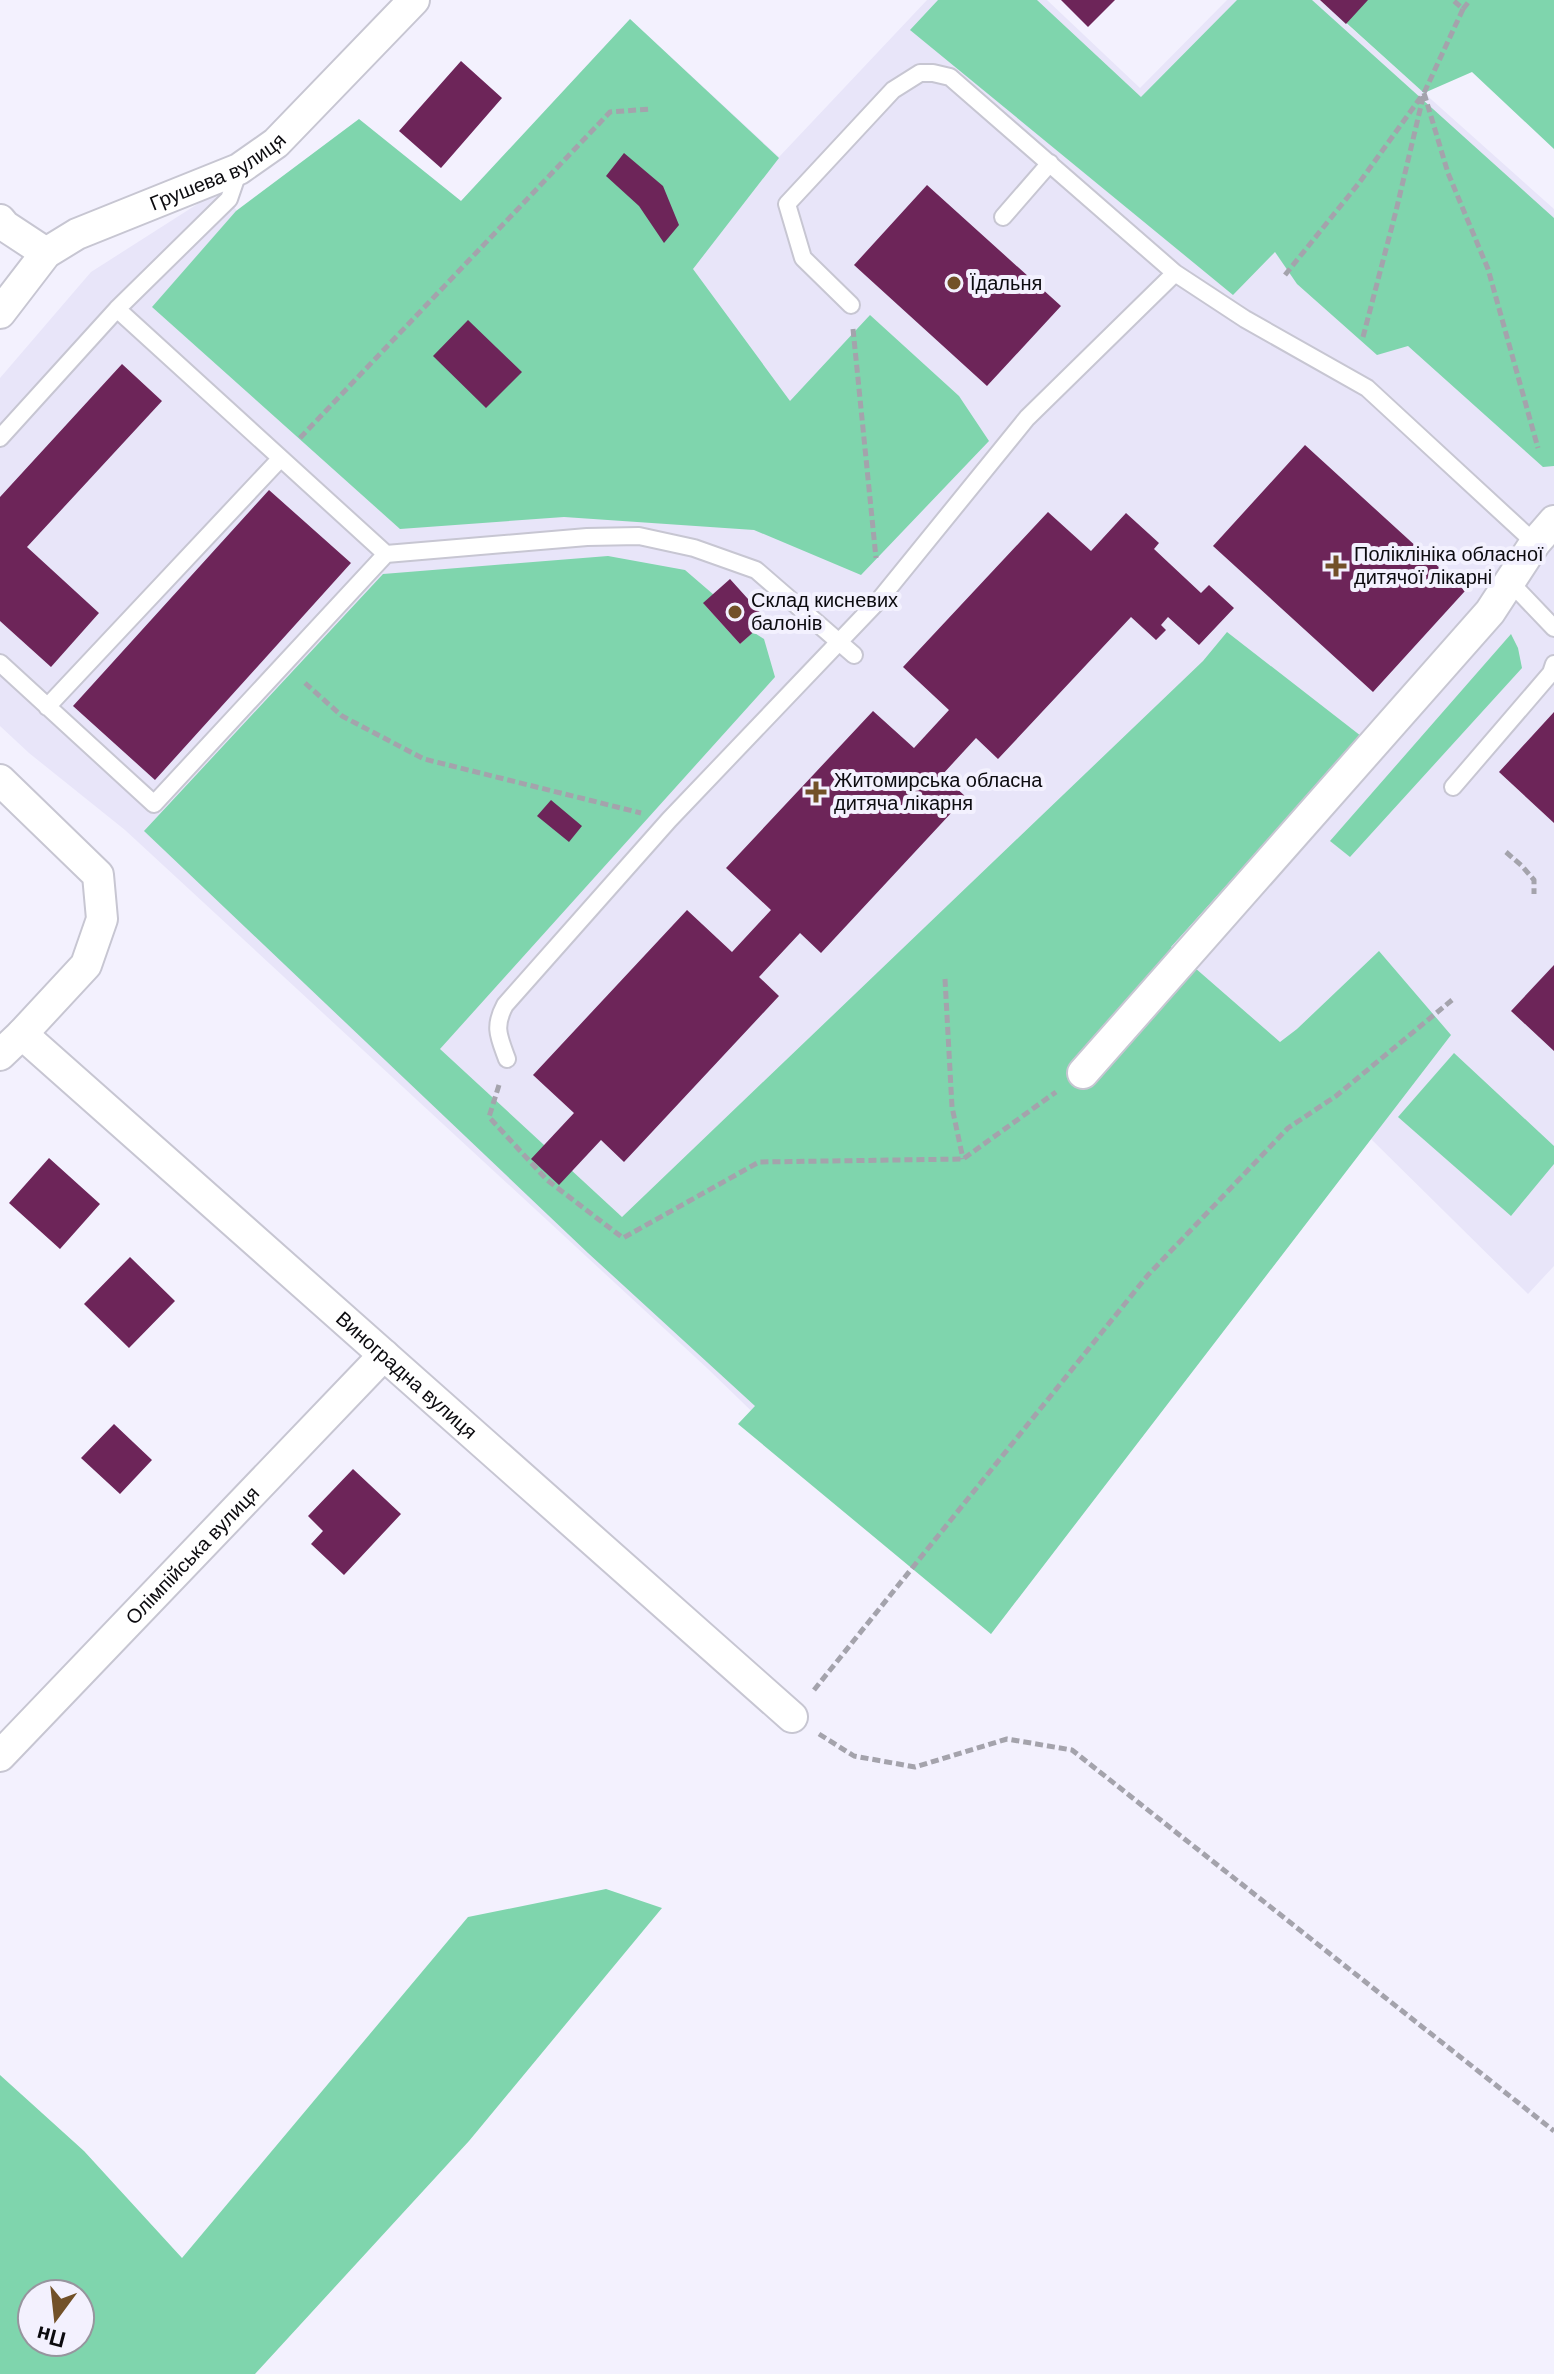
<svg xmlns="http://www.w3.org/2000/svg" width="1554" height="2374" font-family="'DM Sans',sans-serif">
<style>
.built{fill:#e8e5f9}
.green{fill:#7fd5ad;fill-rule:evenodd}
.building{fill:#6d2559}
.lines{fill:none;stroke-linecap:round;stroke-linejoin:round}
.service-casing{stroke:#c7c6d2;stroke-width:20}
.minor-casing{stroke:#c7c6d2;stroke-width:34}
.path{stroke:#a4a3ac;stroke-width:5;stroke-dasharray:8 4;stroke-linecap:butt}
.service{stroke:#fff;stroke-width:16}
.minor{stroke:#fff;stroke-width:30}
.poi-dot{fill:#725128;stroke:#f3f1fe;stroke-width:3}
.labels{text-anchor:middle;dominant-baseline:central;stroke-width:8;stroke-linejoin:round;paint-order:stroke}
.street-label{font-size:20px;fill:#0c0b0f;stroke:#f3f1fe}
.poi-label{font-size:20px;fill:#0c0b0f;stroke:#f3f1fe;text-anchor:start}
</style>
<rect width="100%" height="100%" fill="#f3f1fe"/>
<path class="built" d="M927,0H1047L1140,88L1227,0H1320L1554,209V1266L1528,1294L1371,1139L991,1634L858,1514L708,1369L125,830L29,753L0,726V378L91,272L221,189L237,211L359,119L461,201L630,19L779,157Z"/>
<path class="green" d="M938,0H1037L1141,97L1237,0H1312L1554,218V466L1543,467L1408,346L1377,355L1297,284L1275,252L1233,295L910,30Z
M1321,0H1554V149L1472,72L1424,93Z
M630,19L779,158L693,269L790,401L870,315L959,396L989,441L861,575L754,530L564,517L400,529L152,307L236,211L359,119L461,201Z
M608,556L685,570L714,595L704,604L740,644L753,632L764,639L775,677L440,1049L622,1217L1203,661L1227,632L1361,736L1171,947L1280,1042L1297,1029L1379,951L1451,1035L991,1634L738,1424L755,1406L588,1253L144,831L383,574Z
M1511,634L1518,648L1522,668L1350,857L1330,841Z
M1454,1053L1554,1146V1164L1511,1216L1398,1117Z
M606,1889L662,1908L469,2141L255,2374H0V2075L84,2151L182,2258L468,1917ZM32,2294H80V2342H32Z"/>
<path class="building" d="M1061,0H1115L1088,27Z
M1320,0H1368L1346,24Z
M461,61L502,98L441,168L399,131Z
M624,153L663,186L679,225L664,243L639,206L606,176Z
M927,185L1061,306L987,386L854,265Z
M468,320L522,372L486,408L433,356Z
M122,364L162,401L27,547L99,613L51,667L0,621V497Z
M1305,445L1465,591L1373,692L1213,546Z
M269,490L351,563L155,780L73,706Z
M1048,512L1091,551L1126,513L1159,543L1154,549L1201,593L1209,585L1234,608L1199,645L1168,617L1161,625L1166,630L1156,640L1131,617L998,759L976,738L942,775L966,797L821,953L800,933L759,977L779,996L624,1162L601,1140L559,1185L531,1159L574,1113L533,1075L687,910L732,952L771,910L726,868L873,711L914,748L949,710L903,667Z
M730,579L767,620L740,644L703,603Z
M1554,712V823L1499,772Z
M551,800L582,826L569,842L537,816Z
M1554,965V1051L1511,1011Z
M49,1158L100,1204L60,1249L9,1203Z
M130,1257L175,1301L129,1348L84,1304Z
M114,1424L152,1460L120,1494L81,1458Z
M353,1469L401,1514L344,1575L311,1544L323,1531L308,1516Z"/>
<g class="lines">
<defs>
<path id="service" d="M1003,217L1050,163
M851,305L803,258L787,204L893,90L920,73H933L950,77L1175,273L1245,319L1367,388L1535,543
M117,309L386,554
M0,438L117,309L229,199L239,170
M1510,582L1554,628
M0,663L154,804L386,554L587,537L639,536L694,548L756,570L854,655
M47,707L280,459
M1453,787L1551,673L1554,664
M507,1059C499,1037 493,1027 505,1005L669,820L880,599L1027,418L1175,273"/>
<g id="minor">
<path d="M0,220L5,226L46,253"/>
<path id="s1" d="M0,313L46,253L77,234L239,169L276,143L414,0"/>
<path d="M0,780L98,875L102,919L86,965L22,1034L0,1055"/>
<path id="s2" d="M22,1034L792,1717"/>
<path d="M1083,1073L1490,612L1535,543L1554,521"/>
<path id="s3" d="M0,1756L384,1355"/>
</g>
</defs>
<use href="#service" class="service-casing"/>
<use href="#minor" class="minor-casing"/>
<path class="path" d="M1463,9L1470,0
M1424,93L1448,173L1488,269L1538,448
M1285,275L1359,183L1421,97
M853,329L876,558
M1363,337L1396,211L1424,93L1463,9L1453,0
M300,438L610,112L650,109
M305,683L342,716L424,759L641,813
M1506,852L1522,866L1534,880V894
M945,979L952,1107L963,1159
M499,1085L489,1117L547,1180L623,1238L759,1162L963,1159L1056,1092
M814,1690L1148,1275L1288,1128L1336,1096L1452,1000
M819,1734L854,1756L915,1767L1007,1739L1072,1750L1554,2131"/>
<use href="#service" class="service"/>
<use href="#minor" class="minor"/>
</g>
<g class="poi-dot">
<circle cx="954" cy="283" r="8"/>
<path d="M1332 554h8v8h8v8h-8v8h-8v-8h-8v-8h8z"/>
<circle cx="735" cy="612" r="8"/>
<path d="M812 780h8v8h8v8h-8v8h-8v-8h-8v-8h8z"/>
</g>
<g class="labels">
<g class="street-label">
<text stroke="none"><textPath href="#s1" startOffset="266">Грушева вулиця</textPath></text>
<text stroke="none"><textPath href="#s2" startOffset="514">Виноградна вулиця</textPath></text>
<text stroke="none"><textPath href="#s3" startOffset="278">Олімпійська вулиця</textPath></text>
</g>
<g class="poi-label">
<text x="970" y="283">Їдальня</text>
<text x="1354" y="554">Поліклініка обласної<tspan x="1354" dy="23">дитячої лікарні</tspan></text>
<text x="751" y="600">Склад кисневих<tspan x="751" dy="23">балонів</tspan></text>
<text x="834" y="780">Житомирська обласна<tspan x="834" dy="23">дитяча лікарня</tspan></text>
</g>
</g>
<g transform="translate(56 2318) rotate(195)"><circle r="38" fill="#f3f1fe" stroke="#97959e" stroke-width="2"/>
<path d="M0-6L14 30L0 20L-14 30Z" fill="#725128"/>
<text y="-12" font-size="22" font-weight="bold" text-anchor="middle" fill="#0c0b0f">Пн</text>
</g>
</svg>
